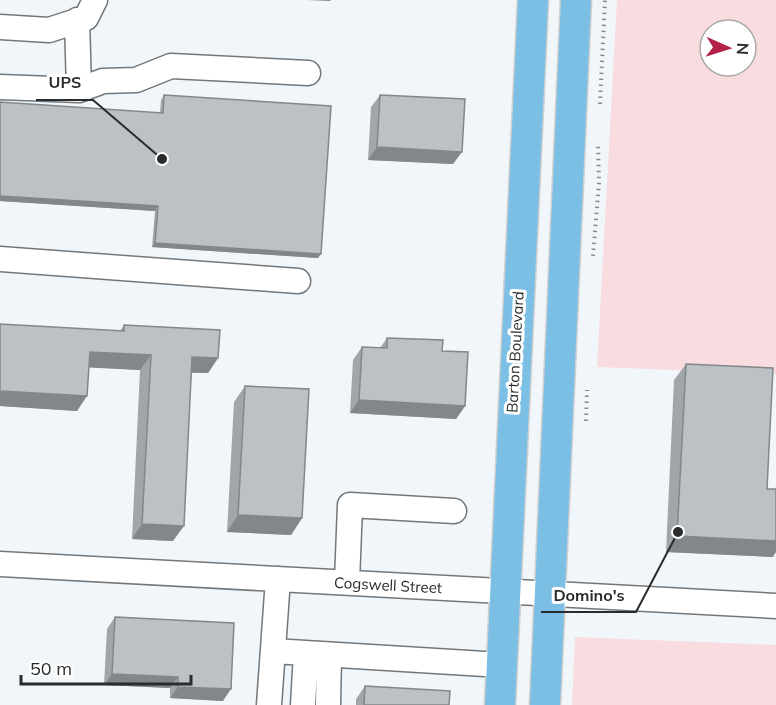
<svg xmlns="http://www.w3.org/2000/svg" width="776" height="705" font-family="Mulish,sans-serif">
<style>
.green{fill:#f9dcdf;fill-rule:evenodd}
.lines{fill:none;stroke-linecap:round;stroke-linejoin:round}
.minor-casing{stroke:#72777b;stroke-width:27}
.major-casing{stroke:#d0d0d1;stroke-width:33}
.path{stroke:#878b8d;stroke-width:4;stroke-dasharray:1.5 4.5;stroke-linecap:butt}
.minor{stroke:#fff;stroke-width:24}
.major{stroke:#7cbfe5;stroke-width:30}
.wall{fill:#a1a6a9}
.shaded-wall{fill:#838789}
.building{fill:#bbc1c4;stroke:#838789;stroke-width:1.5}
.labels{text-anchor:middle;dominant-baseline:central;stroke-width:6;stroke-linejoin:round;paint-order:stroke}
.street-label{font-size:15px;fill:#292b2c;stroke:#fff}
.leader{fill:none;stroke:#292b2c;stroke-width:2}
.callout-dot{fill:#292b2c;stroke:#fff;stroke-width:2}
.callout-label{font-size:16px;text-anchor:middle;font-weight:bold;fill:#292b2c;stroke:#fff;stroke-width:6;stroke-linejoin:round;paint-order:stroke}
</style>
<rect width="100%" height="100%" fill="#f0f6fa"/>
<path class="green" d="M617,0H776V374L597,367ZM710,30H746V66H710Z
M575,637L776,645V705H572Z"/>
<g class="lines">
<defs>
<path id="minor" d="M77,20L79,90
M0,27L49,30L86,18L95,0
M0,87L79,90L103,81L136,80L171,66L308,73
M0,259L298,281
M0,564L776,606
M347,582L350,505L454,511
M273,651L501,665
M269,705L278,579
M303,705L306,653
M328,705L329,655"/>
<path id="major" d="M500,705L533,0
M545,705L576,0"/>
</defs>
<use href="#minor" class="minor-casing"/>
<use href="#major" class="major-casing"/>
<path class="path" d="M600,104L605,0
M593,256L599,183L598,144
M586,421L587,390"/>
<use href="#minor" class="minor"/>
<use href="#major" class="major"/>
</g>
<path class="wall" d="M164,95L318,258L152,247L155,211L0,201V102L160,113L161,100Z
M380,95L453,164L368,160L371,107Z
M0,324L120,331L124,325L218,358L208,373H192L173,541L132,539L140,370L89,367L77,411L0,406Z
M387,338L442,351L465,406L456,419L350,413L353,360L362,347L380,348Z
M686,364L767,489L773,557L666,552L674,380Z
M245,386L302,518L291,535L227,532L234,402Z
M115,617L223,701L170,698V688L104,685L107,629Z
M365,686L449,705H356V699Z"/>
<path class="shaded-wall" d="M307,0H331L330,1Z
M377,147L462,152L453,164L368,160Z
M0,196L158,206L155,211L0,201Z
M155,243L321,254L318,258L152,247Z
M90,352L151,355L140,370L79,367Z
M192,357L218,358L208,373L182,372Z
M0,391L87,396L77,411L0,406Z
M359,400L465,406L456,419L350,413Z
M238,515L302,518L291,535L227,532Z
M142,524L184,526L173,541L132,539Z
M677,536L776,541V552L773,557L666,552Z
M112,674L178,677L170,688L104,685Z
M178,687L231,689L223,701L170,698Z"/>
<path class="building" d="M164,95L331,106L321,254L155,243L158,206L0,196V102L163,113Z
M380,95L465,99L462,152L377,147Z
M0,324L124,331V325L220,330L218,358L192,357L184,526L142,524L151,355L90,352L87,396L0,391Z
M387,338L443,340L442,351L468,352L465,406L359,400L362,347L387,348Z
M686,364L773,368L767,489H776V541L677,536Z
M245,386L309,389L302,518L238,515Z
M115,617L234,623L231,689L178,687V677L112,674Z
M365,686L450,691L449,705H364Z"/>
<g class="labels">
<g class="street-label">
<text transform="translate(515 352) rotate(-87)">Barton Boulevard</text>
<text transform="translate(388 585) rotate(3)">Cogswell Street</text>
</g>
</g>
<path class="leader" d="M162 159L93 100H36M678 532L636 612H541"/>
<g class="callout-dot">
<circle cx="162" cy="159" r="6"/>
<circle cx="678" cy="532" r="6"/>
</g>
<g class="callout-label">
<text x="65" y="88">UPS</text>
<text x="589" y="601">Domino's</text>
</g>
<g transform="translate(728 48) rotate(93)"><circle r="28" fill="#ffffff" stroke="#a9aaab" stroke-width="1.5"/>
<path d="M0-4.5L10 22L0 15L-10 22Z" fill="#b32149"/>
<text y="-9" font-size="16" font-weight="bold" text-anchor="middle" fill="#292b2c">N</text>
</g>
<path d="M21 675v9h170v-9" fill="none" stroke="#292b2c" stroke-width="3"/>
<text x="30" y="675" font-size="18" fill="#292b2c" stroke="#ffffff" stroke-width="4.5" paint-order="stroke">50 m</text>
</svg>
